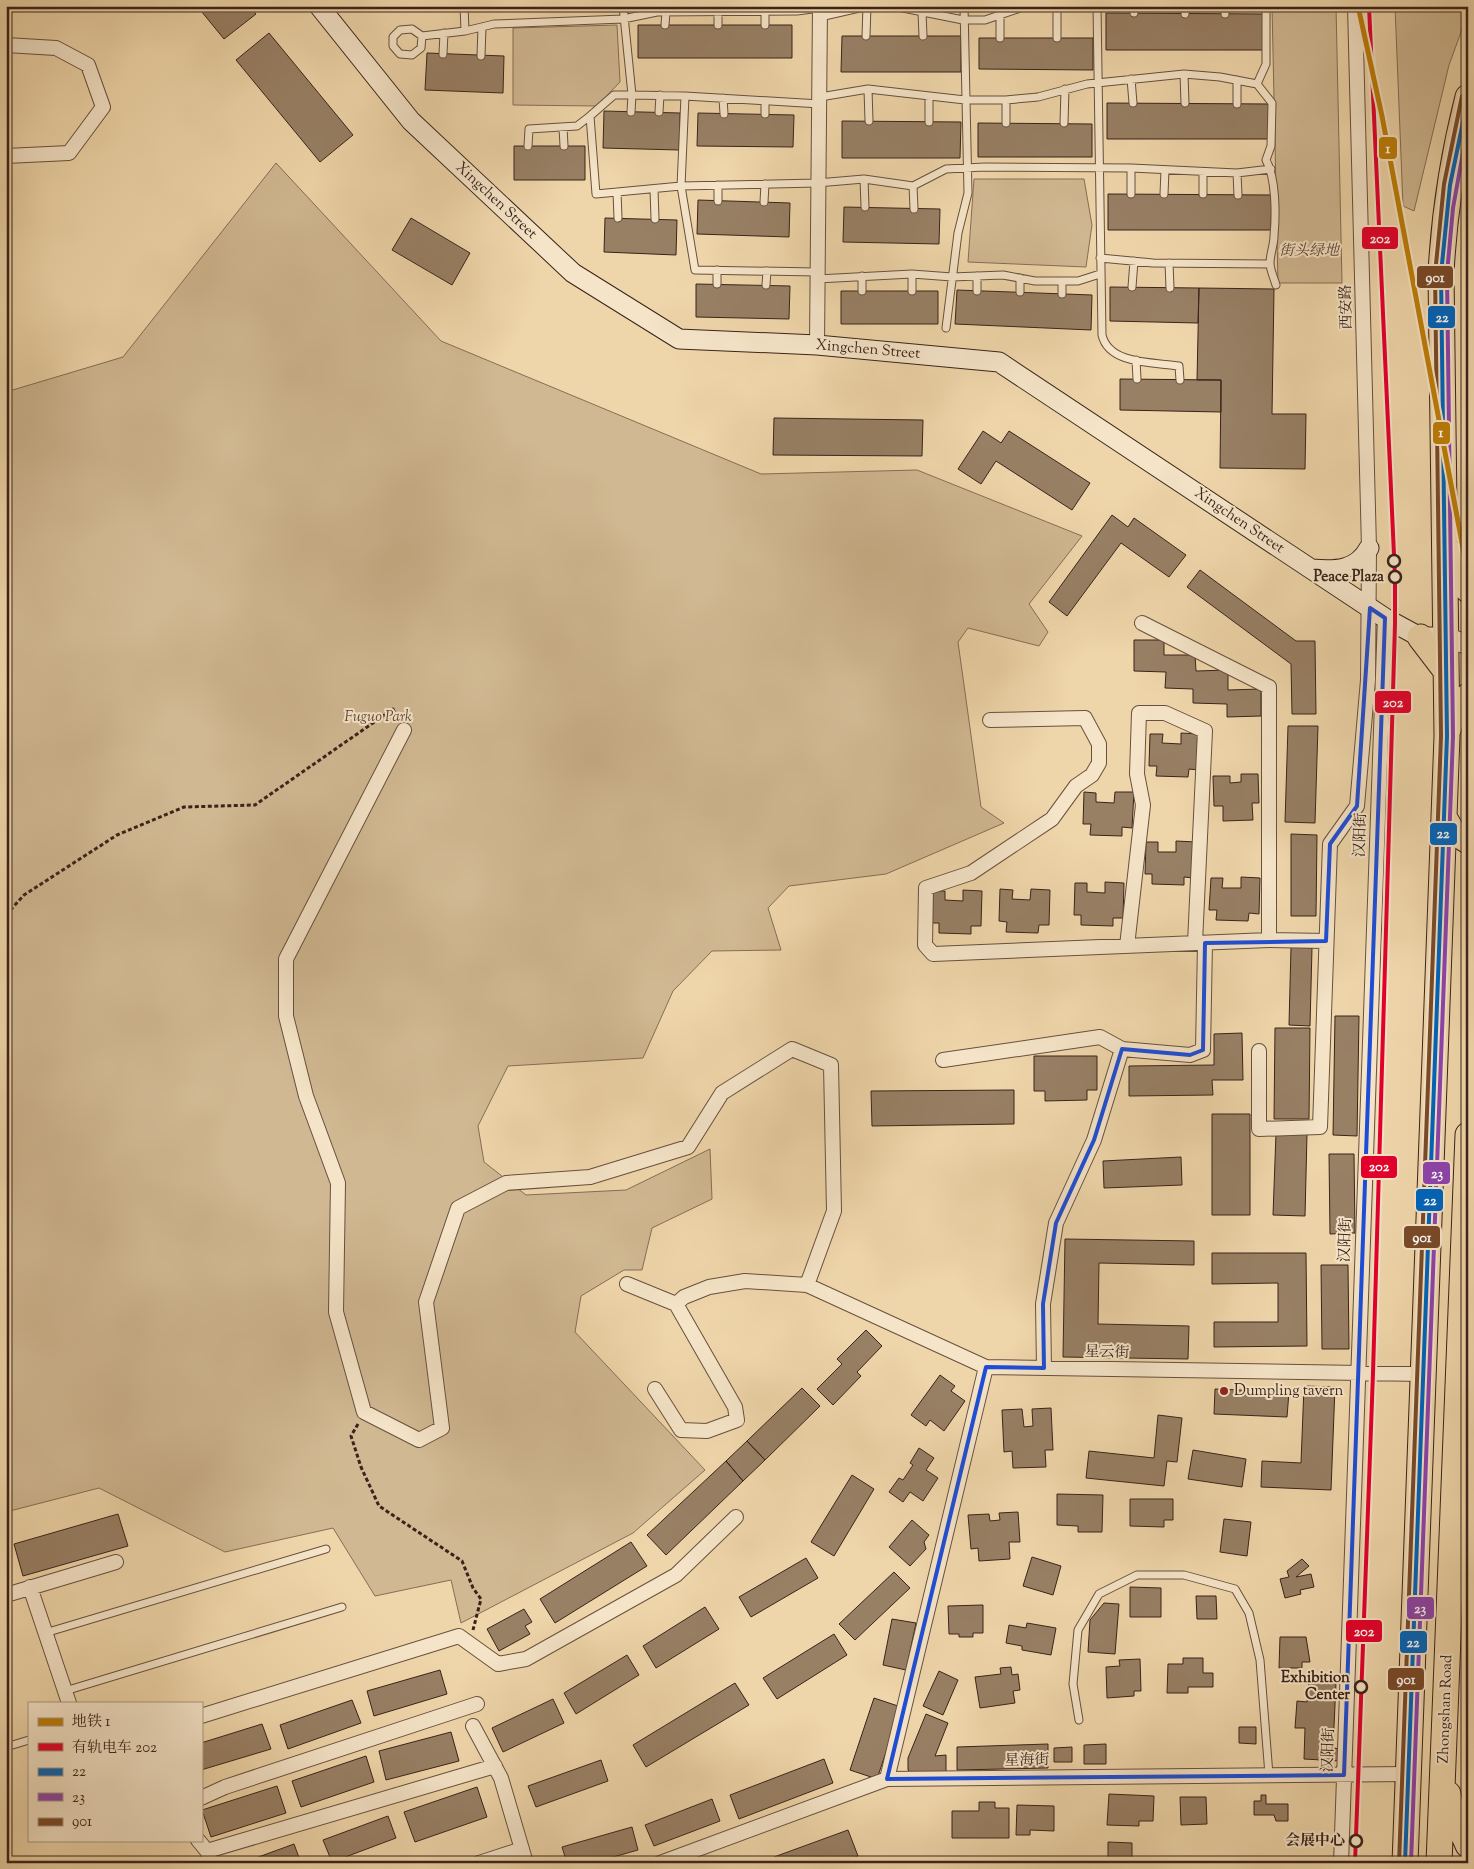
<svg xmlns="http://www.w3.org/2000/svg" width="1474" height="1869" font-family="'Sorts Mill Goudy','Noto Serif SC',serif">
<style>
.green{fill:#d0b892;stroke:#856e56}
.building{fill:#988065;stroke:#3a231a}
.lines{fill:none;stroke-linecap:round;stroke-linejoin:round}
.lane-casing{stroke:#67503e;stroke-width:9}
.street-casing{stroke:#67503e;stroke-width:16}
.secondary-casing{stroke:#3a231a;stroke-width:21}
.highway-casing{stroke:#3a231a;stroke-width:27}
.path{stroke:#3a231a;stroke-width:3;stroke-dasharray:4 2.5;stroke-linecap:butt}
.lane{stroke:#f5e4c8;stroke-width:7}
.street{stroke:#f5e4c8;stroke-width:14}
.secondary{stroke:#f5e4c8;stroke-width:19}
.highway{stroke:#efd6aa;stroke-width:25}
.bus-1-casing{stroke:#f5e4c8;stroke-width:8}
.bus-2-casing{stroke:#f5e4c8;stroke-width:8}
.bus-3-casing{stroke:#f5e4c8;stroke-width:8}
.bus-1{stroke:#0065bd;stroke-width:4}
.bus-2{stroke:#8e44ad;stroke-width:4}
.bus-3{stroke:#7a4b2a;stroke-width:4}
.tram-1-casing{stroke:#f5e4c8;stroke-width:8}
.tram-1{stroke:#e4002b;stroke-width:4}
.metro-1-casing{stroke:#f5e4c8;stroke-width:9}
.metro-1{stroke:#be7f08;stroke-width:5}
.marked{fill:none;stroke:#1d4ed8;stroke-width:4;stroke-linejoin:round}
.stop-dot{fill:#f5e4c8;stroke:#3a231a;stroke-width:2.5}
.poi-dot{fill:#8f2418;stroke:#f5e4c8;stroke-width:2}
.labels{text-anchor:middle;dominant-baseline:central;stroke-width:4;stroke-linejoin:round;paint-order:stroke}
.street-label{font-size:15px;fill:#3a231a;stroke:#f5e4c8}
.park-label{font-size:15px;font-style:italic;fill:#604838;stroke:#f5e4c8}
.stop-label{font-size:15px;font-weight:bold;fill:#3a231a;stroke:#f5e4c8;text-anchor:end}
.poi-label{font-size:15px;fill:#3a231a;stroke:#f5e4c8;text-anchor:start}
.line-badge{stroke:#f5e4c8;stroke-width:2}
.badge-label{font-size:14px;text-anchor:middle;font-weight:bold;fill:#fff}
</style>
<rect width="100%" height="100%" fill="#efd6aa"/>
<filter id="stains"><feTurbulence type="fractalNoise" baseFrequency=".004" numOctaves="4"/><feColorMatrix values="0 0 0 0 .2 0 0 0 0 .09 0 0 0 0 .02 0 0 0 .5 -.17"/></filter>
<radialGradient id="worn" r=".72"><stop offset=".6" stop-color="#630" stop-opacity="0"/><stop offset="1" stop-color="#630" stop-opacity=".3"/></radialGradient>
<path class="green" d="M1272,6H1336L1342,283H1278Z
M1395,6H1468V13L1449,65L1414,211L1403,206Z
M617,25L620,82L597,106L513,105V28Z
M276,163L441,341L761,474L917,470L1082,536L1029,604L1048,632L1039,646L968,628L958,642L981,807L1004,823L886,874L789,886L768,908L781,950L712,951L673,991L643,1058L508,1066L478,1126L484,1162L526,1195L626,1190L710,1149L712,1199L652,1228L642,1270H624L581,1296L575,1332L705,1470L633,1533L461,1623L451,1580L375,1596L333,1528L225,1552L99,1488L6,1512V392L123,357Z
M974,179H1084L1092,225L1086,267L968,262Z"/>
<path class="building" d="M197,6H249L256,14L224,39Z
M1106,13L1263,14V50H1106Z
M638,25H792V58H638Z
M269,33L353,135L320,162L236,60Z
M842,36H961V72H841Z
M979,38H1093V70L979,69Z
M427,53L504,56L503,93L425,90Z
M1107,103L1270,104V139H1107Z
M604,111L680,113L679,150L603,148Z
M698,113L794,115L793,147L697,146Z
M842,121L961,122L960,158H842Z
M978,123L1092,124V157H978Z
M514,146H585V180H514Z
M1108,194L1272,195L1271,230H1108Z
M698,200L790,203L789,237L697,234Z
M844,207L940,209L939,244L843,242Z
M411,218L470,253L452,285L392,250Z
M605,218L677,220L676,255L604,252Z
M696,284L790,286L789,319L696,317Z
M1110,287L1199,288L1198,323L1110,321Z
M1199,288L1274,289L1272,414H1306L1305,469L1220,468L1221,380H1197Z
M957,290L1092,295L1091,330L955,324Z
M841,291H938V324H841Z
M1120,379L1221,380V412L1120,410Z
M774,418L923,420L922,456L773,455Z
M983,431L1001,443L1009,431L1090,483L1072,510L996,461L981,484L958,469Z
M1112,515L1128,527L1134,518L1186,555L1169,577L1121,543L1067,616L1049,602Z
M1200,570L1296,641H1315L1316,714H1292L1291,664L1187,587Z
M1134,640H1164V655H1195L1196,671L1228,670V690L1261,689V716L1227,717V704L1193,703V689L1165,688L1166,672L1134,671Z
M1288,726H1318L1315,823L1285,822Z
M1181,733L1200,734L1199,770L1189,769L1188,777L1156,776L1157,766H1149L1150,734H1163L1162,743L1181,744Z
M1241,774H1258L1259,803H1252L1253,820L1223,821V806H1214L1213,776H1230V783L1241,782Z
M1084,792L1096,793V802L1114,803L1115,792H1134L1132,828L1122,827V836L1090,835L1091,824H1083Z
M1291,834L1317,835L1316,916H1291Z
M1176,841L1196,842L1194,878L1184,877V885L1152,884V874H1145L1146,842H1158V852H1176Z
M1241,877L1260,878L1259,914L1249,913L1248,921L1216,920L1217,910H1209L1211,878H1223L1222,888H1241Z
M1105,882L1124,883L1123,918H1113V926L1081,925V915H1074L1075,883H1087V892L1105,893Z
M1000,889L1013,890L1012,899L1030,900L1031,889L1050,890L1049,925H1039L1038,933L1006,932L1007,922L999,921Z
M963,890L982,891L981,926H971V934L939,933V923H932L933,891H945V900L963,901Z
M1291,947L1312,948L1310,1026L1289,1025Z
M1335,1016H1359L1357,1136L1333,1135Z
M1275,1028H1310L1309,1119H1274Z
M1242,1033L1243,1080H1212L1213,1095L1129,1096V1066L1214,1065V1034Z
M1034,1056H1097V1090H1087V1100L1045,1101V1091H1034Z
M1014,1090V1124L872,1126L871,1091Z
M1212,1114H1250V1215H1212Z
M1276,1133L1307,1134L1305,1216L1273,1215Z
M1329,1154H1354L1355,1233L1330,1234Z
M1181,1157L1182,1185L1104,1188L1103,1161Z
M1065,1239L1194,1241V1265L1099,1263L1098,1324L1189,1326L1188,1359L1063,1357Z
M1212,1253H1306L1307,1346L1214,1347V1322H1278V1283L1212,1284Z
M1321,1265H1348L1349,1349H1322Z
M866,1330L882,1346L857,1372L861,1376L833,1405L817,1389L842,1364L837,1359Z
M940,1375L955,1386L951,1391L965,1401L944,1431L930,1420L926,1426L911,1415Z
M1304,1386L1335,1387L1331,1490L1261,1487L1262,1461L1301,1463Z
M802,1388L820,1406L765,1460L747,1441Z
M1215,1389L1289,1392L1287,1417L1214,1414Z
M1051,1408L1053,1450H1045L1046,1467L1013,1468L1012,1451L1004,1452L1002,1410L1022,1409L1024,1427L1033,1426L1032,1409Z
M1158,1415L1182,1418L1177,1462L1167,1461L1164,1486L1086,1478L1089,1451L1154,1458Z
M747,1441L765,1460L743,1481L726,1461Z
M919,1448L934,1458L926,1470L938,1478L923,1501L910,1492L903,1502L889,1492L899,1478L903,1480L913,1465L910,1463Z
M1193,1450L1246,1459L1242,1487L1188,1479Z
M726,1461L743,1481L666,1555L647,1535Z
M852,1475L874,1489L834,1556L811,1542Z
M1057,1494L1103,1495L1102,1532H1078V1526L1057,1525Z
M1130,1499H1173V1520H1164V1527L1130,1526Z
M1018,1512L1020,1542H1009L1010,1559L979,1561L978,1548L971,1549L968,1515L989,1514L990,1521L1000,1520L999,1513Z
M118,1514L128,1546L23,1576L14,1544Z
M1224,1519L1251,1522L1247,1556L1220,1552Z
M912,1520L929,1535L924,1542L926,1549L910,1566L889,1547Z
M631,1542L647,1566L555,1623L540,1599Z
M1032,1557L1061,1566L1053,1595L1023,1586Z
M806,1558L818,1578L751,1617L739,1597Z
M1302,1559L1309,1566L1296,1577L1311,1574L1314,1587L1300,1590L1301,1594L1285,1598L1280,1579L1289,1577L1287,1571Z
M894,1572L910,1588L855,1640L839,1624Z
M1130,1587L1161,1588V1617H1130Z
M1196,1596H1216L1217,1619H1197Z
M1104,1603L1119,1604L1115,1654L1088,1652L1090,1620Z
M983,1605V1633H973V1637H959V1634H949L948,1606Z
M705,1607L719,1629L656,1668L643,1646Z
M524,1609L532,1622L525,1626L530,1634L499,1651L487,1629Z
M892,1619L916,1623L906,1670L883,1665Z
M1027,1623L1056,1628L1051,1655L1022,1650V1646L1006,1643L1009,1625L1026,1628Z
M834,1634L847,1655L777,1699L763,1678Z
M1280,1637H1306L1310,1662H1302V1668H1279Z
M627,1655L639,1675L576,1714L564,1693Z
M1183,1658H1203V1673H1213V1687H1188V1693H1167L1168,1664H1183Z
M1140,1659L1141,1691H1134V1696L1107,1698L1106,1667L1120,1666L1119,1660Z
M1011,1667L1012,1675L1018,1674L1020,1690L1013,1691L1015,1703L980,1708L975,1677L1001,1674L1000,1668Z
M440,1670L447,1694L374,1716L367,1691Z
M939,1671L958,1680L943,1715L923,1706Z
M1309,1681L1336,1683L1333,1748L1341,1749L1340,1761L1304,1759L1305,1728H1295L1297,1701L1307,1702Z
M735,1683L749,1705L646,1767L633,1745Z
M874,1698L901,1707L877,1779L850,1770Z
M553,1699L564,1723L503,1752L492,1728Z
M352,1700L361,1723L288,1749L280,1725Z
M926,1714L948,1723L935,1756L946,1755V1776L916,1777L908,1770V1758Z
M262,1724L271,1749L201,1770V1743Z
M1239,1727H1256V1744L1239,1743Z
M451,1732L459,1761L386,1780L379,1751Z
M1048,1744V1768L957,1770V1747Z
M1106,1744V1764H1084V1745Z
M1072,1747V1762H1054V1748Z
M366,1756L374,1782L301,1807L292,1781Z
M824,1759L833,1783L739,1819L730,1795Z
M601,1760L608,1781L536,1807L528,1786Z
M277,1786L286,1813L211,1837L202,1810Z
M477,1787L487,1817L415,1842L404,1812Z
M1109,1794L1154,1796L1153,1821H1139V1826L1107,1825Z
M1261,1795H1266V1804H1288V1821H1276L1274,1815H1254V1801H1261Z
M1180,1797H1206L1207,1824L1181,1825Z
M712,1799L720,1821L654,1846L645,1825Z
M979,1802H995V1808H1009V1838H952V1811H979Z
M1017,1805L1054,1806V1831L1030,1830V1835H1016Z
M388,1816L396,1838L332,1862L323,1840Z
M632,1827L638,1850L592,1863H567L562,1847Z
M848,1830L858,1856L839,1863H776L774,1857Z
M1108,1842L1132,1843V1863H1108Z
M294,1844L301,1863H242Z
M1172,1859H1200V1863H1172Z
M1254,1860H1267V1863H1255Z"/>
<g class="lines">
<defs>
<path id="lane" d="M464,6L465,31L494,24L623,19L657,12L797,11L820,8
M623,6L632,95H614L590,116L596,194L681,186L817,183L864,179L913,186L946,169L984,167L1131,168L1237,173L1271,169
M893,6L963,20H985L1026,6
M1057,6V38
M1065,6H1071
M1097,6L1102,335C1109,365 1154,362 1179,366L1180,380
M1266,6V64L1257,84L1272,103L1271,146L1266,160C1276,178 1276,214 1274,236C1274,245 1270,254 1270,263C1270,270 1274,278 1276,285
M718,11V25
M765,11V25
M922,12L923,36
M1134,13L1135,6
M1185,14L1186,6
M1225,14V6
M1000,15V38
M820,17L868,6
M665,25L666,12
M422,36L421,48L412,55L400,54L393,46V37L400,30L412,29L422,36L465,31
M866,36L867,6
M443,54L444,33
M481,56L482,27
M1184,74L1185,103
M1131,79L1133,103
M868,89L869,121
M685,96L681,186L695,270L817,272
M820,97L868,89L965,100H1006L1038,97L1087,84L1184,74L1220,77L1257,84
M723,98L724,114
M1006,100V123
M765,101V114
M1237,104V80
M631,112L632,95L685,96L820,104
M659,112L660,95
M929,122V96
M1064,123L1065,89
M563,127L564,146
M528,146L529,129L577,126L590,116
M1131,168V194
M1203,172V194
M1237,173L1238,195
M864,179L865,207
M718,185V201
M913,186L914,209
M654,189L655,219
M617,192L618,218
M1164,194L1165,170
M764,202L765,184
M1100,258L1153,263L1270,264
M1169,263L1170,288
M717,270V284
M912,274V291
M862,276V291
M977,276V291
M817,279L912,274L952,277L1003,275L1035,281H1078L1100,274
M766,285L767,271
M1132,287L1134,261
M1020,292V278
M1062,294V281
M946,328L958,233L968,193L964,6
M1136,360L1137,379
M45,1633L326,1549
M65,1691L342,1607
M1079,1720L1073,1684L1078,1630L1099,1594L1137,1575H1184L1235,1589L1249,1613L1260,1660L1269,1775
M6,1747L29,1740"/>
<path id="street" d="M6,45L56,48L88,65L103,107L69,153L6,156
M817,345L820,6
M1142,623L1269,687V940
M990,720L1085,718L1099,744V763L1092,775L1076,786L1052,819L971,873L926,888L925,945L933,954L1269,940L1326,941
M404,730L286,959V1016L306,1096L338,1183L336,1312L364,1412L419,1440L442,1428L426,1302L458,1208L506,1183L590,1177L688,1147L722,1093L792,1049L831,1065L834,1211L807,1285
M1127,946L1143,805L1137,774L1139,713H1165L1205,731L1195,943
M1259,1051V1129L1320,1127L1330,844L1357,806L1368,680L1369,548L1355,6
M943,1060L1100,1037L1122,1049L1190,1055L1203,1050L1205,943
M627,1284L676,1304L684,1297L709,1287L745,1281L807,1285L986,1367L1423,1374
M1044,1368L1043,1304L1056,1223L1094,1140L1122,1049
M655,1389L681,1430L707,1431L737,1420L735,1407L676,1304
M30,1587L69,1703
M6,1595L116,1562
M201,1716L459,1636L498,1664L526,1659L676,1575L736,1517
M473,1726L501,1778L526,1863
M887,1779L986,1367
M201,1798L225,1787L477,1704
M198,1840L207,1851L212,1863
M207,1851L495,1766
M479,1863L522,1849
M660,1863L887,1779L1409,1774
M1341,1863L1385,618"/>
<path id="secondary" d="M319,6L411,121L573,273L679,339L817,345L999,362L1385,618L1420,637H1446L1468,645
M1312,569C1335,571 1357,571 1369,548"/>
<path id="highway" d="M1449,552L1464,586L1468,590
M1420,637L1446,671
M1448,730L1455,709L1468,696
M1444,817L1452,831L1468,841
M1448,1794L1450,1804L1468,1845
M1405,1863L1447,736L1441,274C1444,213 1453,156 1468,97
M1439,1863L1468,1135"/>
</defs>
<use href="#lane" class="lane-casing"/>
<use href="#street" class="street-casing"/>
<use href="#secondary" class="secondary-casing"/>
<use href="#highway" class="highway-casing"/>
<path class="path" d="M6,915L24,895L117,835L184,807L255,805L393,709L398,719
M358,1424L351,1436L361,1467L379,1506L462,1561L473,1588L481,1599L473,1630"/>
<use href="#lane" class="lane"/>
<use href="#street" class="street"/>
<use href="#secondary" class="secondary"/>
<use href="#highway" class="highway"/>
<defs>
<path id="bus-1" d="M1405,1863L1447,736L1441,274L1450,185L1468,98"/>
<path id="bus-2" d="M1411,1863L1453,736L1447,274L1453,208L1468,125"/>
<path id="bus-3" d="M1399,1863L1441,736L1435,274L1444,184L1462,96"/>
</defs>
<use href="#bus-1" class="bus-1-casing"/>
<use href="#bus-2" class="bus-2-casing"/>
<use href="#bus-3" class="bus-3-casing"/>
<use href="#bus-1" class="bus-1"/>
<use href="#bus-2" class="bus-2"/>
<use href="#bus-3" class="bus-3"/>
<defs>
<path id="tram-1" d="M1355,1863L1373,1373L1395,624V577L1369,6"/>
</defs>
<use href="#tram-1" class="tram-1-casing"/>
<use href="#tram-1" class="tram-1"/>
<defs>
<path id="metro-1" d="M1358,6L1382,116L1468,575"/>
</defs>
<use href="#metro-1" class="metro-1-casing"/>
<use href="#metro-1" class="metro-1"/>
</g>
<path class="marked" d="M1370,608L1385,618L1344,1775L887,1779L986,1367L1044,1368L1043,1304L1056,1223L1094,1140L1122,1049L1190,1055L1203,1050L1205,943L1326,941L1330,844L1357,806Z"/>
<g class="stop-dot">
<circle cx="1394" cy="561" r="6"/>
<circle cx="1395" cy="577" r="6"/>
<circle cx="1361" cy="1687" r="6"/>
<circle cx="1356" cy="1841" r="6"/>
</g>
<circle class="poi-dot" cx="1224" cy="1391" r="5"/>
<g class="labels">
<g class="street-label">
<text transform="translate(496 201) rotate(43)">Xingchen Street</text>
<text transform="translate(1347 307) rotate(-91)">西安路</text>
<text transform="translate(868 350) rotate(5)">Xingchen Street</text>
<text transform="translate(1239 521) rotate(34)">Xingchen Street</text>
<text transform="translate(1361 835) rotate(-88)">汉阳街</text>
<text transform="translate(1346 1240) rotate(-88)">汉阳街</text>
<text transform="translate(1107 1353) rotate(1)">星云街</text>
<text transform="translate(1446 1709) rotate(-88)">Zhongshan Road</text>
<text transform="translate(1329 1750) rotate(-88)">汉阳街</text>
<text transform="translate(1027 1761) rotate(-1)">星海街</text>
</g>
<g class="park-label">
<text x="1309" y="251">街头绿地</text>
<text x="378" y="717">Fuguo Park</text>
</g>
<g class="stop-label">
<text x="1384" y="577">Peace Plaza</text>
<text x="1350" y="1678">Exhibition<tspan x="1350" dy="17">Center</tspan></text>
<text x="1345" y="1841">会展中心</text>
</g>
<g class="poi-label">
<text x="1234" y="1391">Dumpling tavern</text>
</g>
</g>
<g class="line-badge">
<rect x="1378" y="136" width="20" height="24" rx="5" fill="#be7f08"/>
<rect x="1361" y="226" width="38" height="24" rx="5" fill="#e4002b"/>
<rect x="1416" y="265" width="38" height="24" rx="5" fill="#7a4b2a"/>
<rect x="1427" y="305" width="29" height="24" rx="5" fill="#0065bd"/>
<rect x="1432" y="421" width="19" height="24" rx="5" fill="#be7f08"/>
<rect x="1374" y="690" width="38" height="24" rx="5" fill="#e4002b"/>
<rect x="1429" y="822" width="29" height="24" rx="5" fill="#0065bd"/>
<rect x="1360" y="1155" width="38" height="24" rx="5" fill="#e4002b"/>
<rect x="1422" y="1161" width="29" height="24" rx="5" fill="#8e44ad"/>
<rect x="1415" y="1188" width="29" height="24" rx="5" fill="#0065bd"/>
<rect x="1403" y="1225" width="38" height="24" rx="5" fill="#7a4b2a"/>
<rect x="1406" y="1596" width="29" height="24" rx="5" fill="#8e44ad"/>
<rect x="1345" y="1619" width="38" height="24" rx="5" fill="#e4002b"/>
<rect x="1399" y="1630" width="29" height="24" rx="5" fill="#0065bd"/>
<rect x="1387" y="1667" width="38" height="24" rx="5" fill="#7a4b2a"/>
</g>
<g class="badge-label">
<text x="1388" y="153">1</text>
<text x="1380" y="243">202</text>
<text x="1435" y="282">901</text>
<text x="1442" y="322">22</text>
<text x="1441" y="437">1</text>
<text x="1393" y="707">202</text>
<text x="1443" y="838">22</text>
<text x="1379" y="1171">202</text>
<text x="1437" y="1178">23</text>
<text x="1430" y="1205">22</text>
<text x="1422" y="1242">901</text>
<text x="1420" y="1613">23</text>
<text x="1364" y="1636">202</text>
<text x="1413" y="1647">22</text>
<text x="1406" y="1684">901</text>
</g>
<rect width="1474" height="1869" fill="none" stroke="#efd6aa" stroke-width="25"/>
<rect x="8" y="8" width="1459" height="1854" fill="none" stroke="#3a231a" stroke-width="2.5"/>
<rect x="12" y="12" width="1449" height="1844" fill="none" stroke="#3a231a"/>
<rect x="28" y="1702" width="175" height="140" fill="#f5e4c8" stroke="#aa9782"/>
<rect x="38" y="1718" width="25" height="8" fill="#be7f08" stroke="#aa9782"/>
<text x="72" y="1726" font-size="15" fill="#3a231a">地铁 1</text>
<rect x="38" y="1743" width="25" height="8" fill="#e4002b" stroke="#aa9782"/>
<text x="72" y="1752" font-size="15" fill="#3a231a">有轨电车 202</text>
<rect x="38" y="1768" width="25" height="8" fill="#0065bd" stroke="#aa9782"/>
<text x="72" y="1776" font-size="15" fill="#3a231a">22</text>
<rect x="38" y="1793" width="25" height="8" fill="#8e44ad" stroke="#aa9782"/>
<text x="72" y="1802" font-size="15" fill="#3a231a">23</text>
<rect x="38" y="1818" width="25" height="8" fill="#7a4b2a" stroke="#aa9782"/>
<text x="72" y="1826" font-size="15" fill="#3a231a">901</text>
<rect width="100%" height="100%" filter="url(#stains)"/>
<rect width="100%" height="100%" fill="url(#worn)"/>
</svg>
